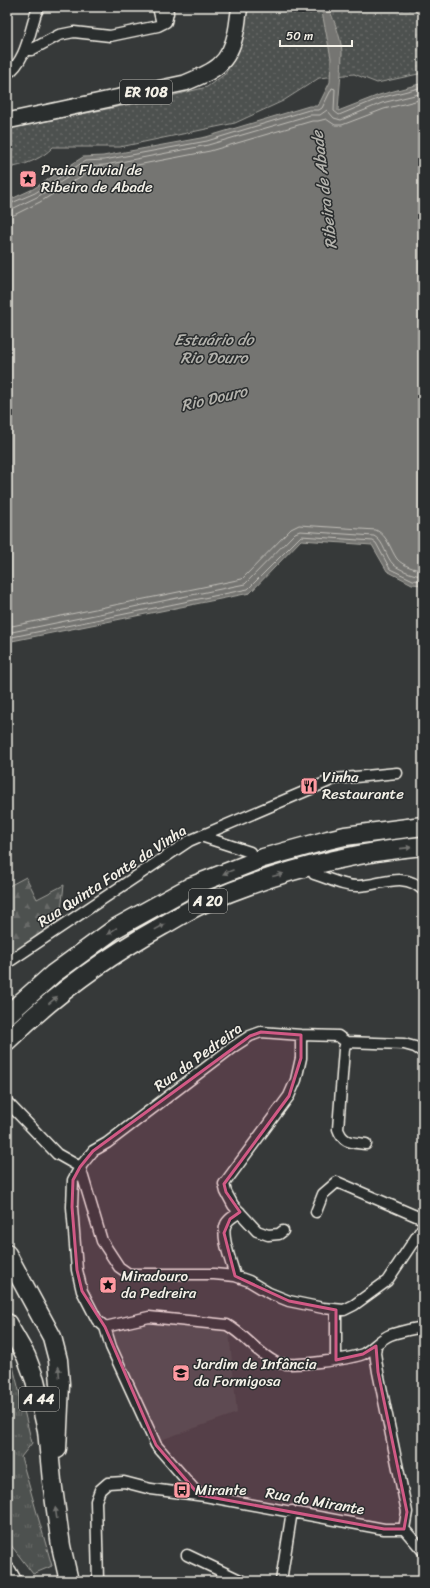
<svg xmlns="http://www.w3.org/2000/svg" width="430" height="1588" font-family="Sriracha,sans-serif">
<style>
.built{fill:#434645}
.grass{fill:url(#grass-tufts);stroke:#a1a19c}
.forest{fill:url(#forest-firs);stroke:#a1a19c}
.park{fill:url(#park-dots);stroke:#a1a19c}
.water{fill:#757572;stroke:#a8a7a1}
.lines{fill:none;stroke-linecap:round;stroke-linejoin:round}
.shore{stroke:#c1bfb9;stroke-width:1}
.minor-casing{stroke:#f4f1e8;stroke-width:13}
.primary-casing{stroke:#f4f1e8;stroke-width:18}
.motorway-casing{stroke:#f4f1e8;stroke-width:21}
.minor{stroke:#2a2d2e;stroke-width:10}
.primary{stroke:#2a2d2e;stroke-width:15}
.motorway{stroke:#2a2d2e;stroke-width:18}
.oneway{fill:#71726f}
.marked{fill:#d15985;fill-opacity:0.2;stroke:#d15985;stroke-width:3;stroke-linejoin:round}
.labels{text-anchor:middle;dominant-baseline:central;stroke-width:3;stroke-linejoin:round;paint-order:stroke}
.shield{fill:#2a2d2e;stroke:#b7b6b0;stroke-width:1}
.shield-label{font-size:14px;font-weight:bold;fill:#f4f1e8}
.poi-label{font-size:15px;fill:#f4f1e8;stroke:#2a2d2e;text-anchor:start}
.street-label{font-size:15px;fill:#f4f1e8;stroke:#2a2d2e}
.water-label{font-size:16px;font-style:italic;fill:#b4b3ad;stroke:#2a2d2e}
</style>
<defs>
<pattern id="grass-tufts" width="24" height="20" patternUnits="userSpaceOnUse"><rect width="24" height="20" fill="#4e514f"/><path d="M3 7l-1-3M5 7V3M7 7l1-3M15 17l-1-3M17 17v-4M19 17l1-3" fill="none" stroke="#686a68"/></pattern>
<pattern id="forest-firs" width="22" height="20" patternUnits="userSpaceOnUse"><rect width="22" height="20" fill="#4e514f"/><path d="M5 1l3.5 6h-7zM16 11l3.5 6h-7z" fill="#686a68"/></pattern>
<pattern id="park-dots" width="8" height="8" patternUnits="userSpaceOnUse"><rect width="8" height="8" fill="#4e514f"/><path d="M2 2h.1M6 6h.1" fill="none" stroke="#686a68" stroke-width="1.8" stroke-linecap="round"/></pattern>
</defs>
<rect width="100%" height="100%" fill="#363939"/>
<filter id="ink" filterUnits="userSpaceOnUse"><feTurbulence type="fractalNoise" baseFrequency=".025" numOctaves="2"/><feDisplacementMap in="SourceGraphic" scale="8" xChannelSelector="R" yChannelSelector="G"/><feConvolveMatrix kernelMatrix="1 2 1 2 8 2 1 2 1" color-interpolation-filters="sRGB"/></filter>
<g filter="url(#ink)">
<path class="built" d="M145,1320L225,1326L229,1331L237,1413L158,1441L111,1332Z"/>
<path class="grass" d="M7,1342L32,1443L21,1457L52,1566L33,1574L7,1540Z"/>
<path class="forest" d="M26,877L37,899L64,885L60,919L7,957V887Z"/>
<path class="park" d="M247,7H412L418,14L423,16V73L377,83L354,74L319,78L283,101L235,123L120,147H53C42,159 23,166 7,168V129L167,97L207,87L225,74L239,51Z"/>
<path class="water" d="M321,7H328C334,20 341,37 342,52C342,71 339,91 338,111L379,95L423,83V585L412,584L387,571L372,545L301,540L250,593L7,642V201L33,189L83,157L103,156L206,137L309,106H318L330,82L331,58Z"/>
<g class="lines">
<path class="shore" d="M7,205L35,193L85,161L104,160L207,141L309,110H319L322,108L332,88L335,89L334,111L339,115L380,98L423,87
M7,210L12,209L37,197L86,166L105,165L208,145L310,115H320L327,110L334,118L341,120L382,103L423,93
M7,216L14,215L40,202L88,172L106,171L210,151L312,121H318L326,119L335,125H342L384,109L423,99
M7,627L242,579L291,529L299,525L376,530C388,536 390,549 397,559C402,565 415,570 423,570
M7,633L245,584L295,533L300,531L374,536C385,542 385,557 394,565C400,570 415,576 423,576
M7,638L248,589L301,536L373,541L376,543L390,569L413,580L423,581"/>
<defs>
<path id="minor" d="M158,7L162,24
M25,49L31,50L59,35L74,32L110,36L158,26L166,22L168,13L167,7
M7,74C26,61 29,34 36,13L39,7
M201,836L250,852
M314,874C328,878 344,887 359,886C382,885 404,871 423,890
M7,963L189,841L334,779L397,773
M346,1042L344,1049L338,1129C343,1144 352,1142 366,1144
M7,1102L57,1154L80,1167
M80,1167L102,1241L119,1267L129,1274H214L235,1276L249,1281L269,1293L289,1301L323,1308L344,1310L354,1305L387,1281L423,1227
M316,1212L323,1194L337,1182L423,1219
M283,1231L279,1234L268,1235L257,1231L233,1205L226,1192L224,1184L289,1096L296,1080L301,1058V1035
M235,1276C232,1264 220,1235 226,1224C229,1218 235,1216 240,1212
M336,1310V1360
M105,1327L149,1317L227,1325C245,1335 257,1353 275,1362C287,1368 350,1359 363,1354C373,1349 380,1339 390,1335C400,1331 413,1329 423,1327
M376,1346L375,1353L378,1372L407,1512L404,1529L423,1551
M199,1495L156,1445L111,1347L105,1327L97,1320L82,1291L77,1270L72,1207L73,1180L80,1167L93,1151L107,1143L233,1047L250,1036L261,1032L301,1035L338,1036L346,1042L404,1044L415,1047L423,1052
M187,1555L242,1581
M98,1581L96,1501L100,1490L108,1483L124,1482L151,1489L205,1496L384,1529H404
M281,1581L292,1511"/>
<path id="primary" d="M7,121L185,83C214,71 229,65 236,32C238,23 238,15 240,7"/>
<path id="motorway" d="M7,1015L53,974L116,928L192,886L263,858L328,840L345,836L423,826
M7,1041C53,996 106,957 162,926C175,919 188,910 202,904C272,873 347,853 423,846
M7,1254L52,1337L58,1360L60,1384L57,1449
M7,1323L26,1356L35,1380L47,1430L52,1481L61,1546L69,1581
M7,1572L12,1581"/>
</defs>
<use href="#minor" class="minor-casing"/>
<use href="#primary" class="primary-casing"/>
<use href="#motorway" class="motorway-casing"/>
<use href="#minor" class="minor"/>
<use href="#primary" class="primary"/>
<use href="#motorway" class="motorway"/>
</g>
<defs><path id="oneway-solid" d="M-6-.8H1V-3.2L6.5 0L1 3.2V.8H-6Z"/></defs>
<g class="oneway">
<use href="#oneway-solid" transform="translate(406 848) rotate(-6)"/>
<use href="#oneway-solid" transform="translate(228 872) rotate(158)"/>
<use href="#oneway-solid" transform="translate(278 875) rotate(-15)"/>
<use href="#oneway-solid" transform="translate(160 927) rotate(-29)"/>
<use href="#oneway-solid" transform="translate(112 931) rotate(146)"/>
<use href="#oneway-solid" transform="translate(53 1000) rotate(-41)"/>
<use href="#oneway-solid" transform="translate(59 1372) rotate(-95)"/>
<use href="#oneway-solid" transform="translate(56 1513) rotate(-98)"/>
</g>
</g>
<path class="marked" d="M261,1032L301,1035V1058L289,1096L224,1184L226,1192L240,1212L230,1219L224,1233L235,1276L289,1301L336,1310V1360L363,1354L376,1346L378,1372L407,1512L404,1529H384L199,1495L156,1445L105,1327L82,1291L77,1270L72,1207L73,1180L80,1167L93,1151L250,1036Z"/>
<defs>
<symbol id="sight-square" viewBox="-11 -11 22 22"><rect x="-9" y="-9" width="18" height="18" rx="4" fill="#ff9aa2" stroke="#2a2d2e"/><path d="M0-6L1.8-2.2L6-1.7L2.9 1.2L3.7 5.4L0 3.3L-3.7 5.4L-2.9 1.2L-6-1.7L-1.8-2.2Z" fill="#111"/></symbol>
<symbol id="restaurant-square" viewBox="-11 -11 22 22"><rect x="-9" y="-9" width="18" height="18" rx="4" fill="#ff9aa2" stroke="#2a2d2e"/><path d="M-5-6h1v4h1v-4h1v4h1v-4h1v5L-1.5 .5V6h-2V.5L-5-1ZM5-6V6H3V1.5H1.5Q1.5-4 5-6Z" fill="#111"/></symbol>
<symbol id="school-square" viewBox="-11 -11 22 22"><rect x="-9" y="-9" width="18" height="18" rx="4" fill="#ff9aa2" stroke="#2a2d2e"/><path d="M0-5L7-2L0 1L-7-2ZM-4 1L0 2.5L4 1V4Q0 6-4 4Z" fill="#111"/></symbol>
<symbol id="bus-square" viewBox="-11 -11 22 22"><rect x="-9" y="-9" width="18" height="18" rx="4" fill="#ff9aa2" stroke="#2a2d2e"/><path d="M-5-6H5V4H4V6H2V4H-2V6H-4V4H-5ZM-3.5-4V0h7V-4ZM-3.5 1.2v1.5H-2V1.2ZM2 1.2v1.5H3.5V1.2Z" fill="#111"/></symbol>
</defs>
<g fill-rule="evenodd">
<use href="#sight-square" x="18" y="169" width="20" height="20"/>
<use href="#restaurant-square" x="299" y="776" width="20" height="20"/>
<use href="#sight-square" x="98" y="1275" width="20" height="20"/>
<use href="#school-square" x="171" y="1363" width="20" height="20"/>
<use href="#bus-square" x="172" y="1480" width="20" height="20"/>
</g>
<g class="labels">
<g class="shield">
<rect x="120" y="80" width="52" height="24" rx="3"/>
<rect x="189" y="889" width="38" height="24" rx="3"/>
<rect x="19" y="1387" width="40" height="24" rx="3"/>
</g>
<g class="shield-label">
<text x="146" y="92">ER 108</text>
<text x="208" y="901">A 20</text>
<text x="39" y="1399">A 44</text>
</g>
<g class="poi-label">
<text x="41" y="170">Praia Fluvial de<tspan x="41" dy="17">Ribeira de Abade</tspan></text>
<text x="322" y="777">Vinha<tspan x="322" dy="17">Restaurante</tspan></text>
<text x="121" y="1276">Miradouro<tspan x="121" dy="17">da Pedreira</tspan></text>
<text x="194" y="1364">Jardim de Infância<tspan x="194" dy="17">da Formigosa</tspan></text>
<text x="195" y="1490">Mirante</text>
</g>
<g class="street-label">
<text transform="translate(112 876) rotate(-33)">Rua Quinta Fonte da Vinha</text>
<text transform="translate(198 1057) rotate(-36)">Rua da Pedreira</text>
<text transform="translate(315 1501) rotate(10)">Rua do Mirante</text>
</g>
<g class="water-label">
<text transform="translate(324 190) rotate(-97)">Ribeira de Abade</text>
<text x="214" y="339">Estuário do<tspan x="214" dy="18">Rio Douro</tspan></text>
<text transform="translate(214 398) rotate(-13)">Rio Douro</text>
</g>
</g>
<rect width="430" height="1588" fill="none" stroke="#2a2d2e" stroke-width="24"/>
<rect x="12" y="12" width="406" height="1564" fill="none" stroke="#f4f1e8" stroke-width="1.5" filter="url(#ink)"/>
<path d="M280 40v6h72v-6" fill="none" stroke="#f4f1e8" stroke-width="2"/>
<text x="286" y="40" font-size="12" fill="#f4f1e8" stroke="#2a2d2e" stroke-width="3" paint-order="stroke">50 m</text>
</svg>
